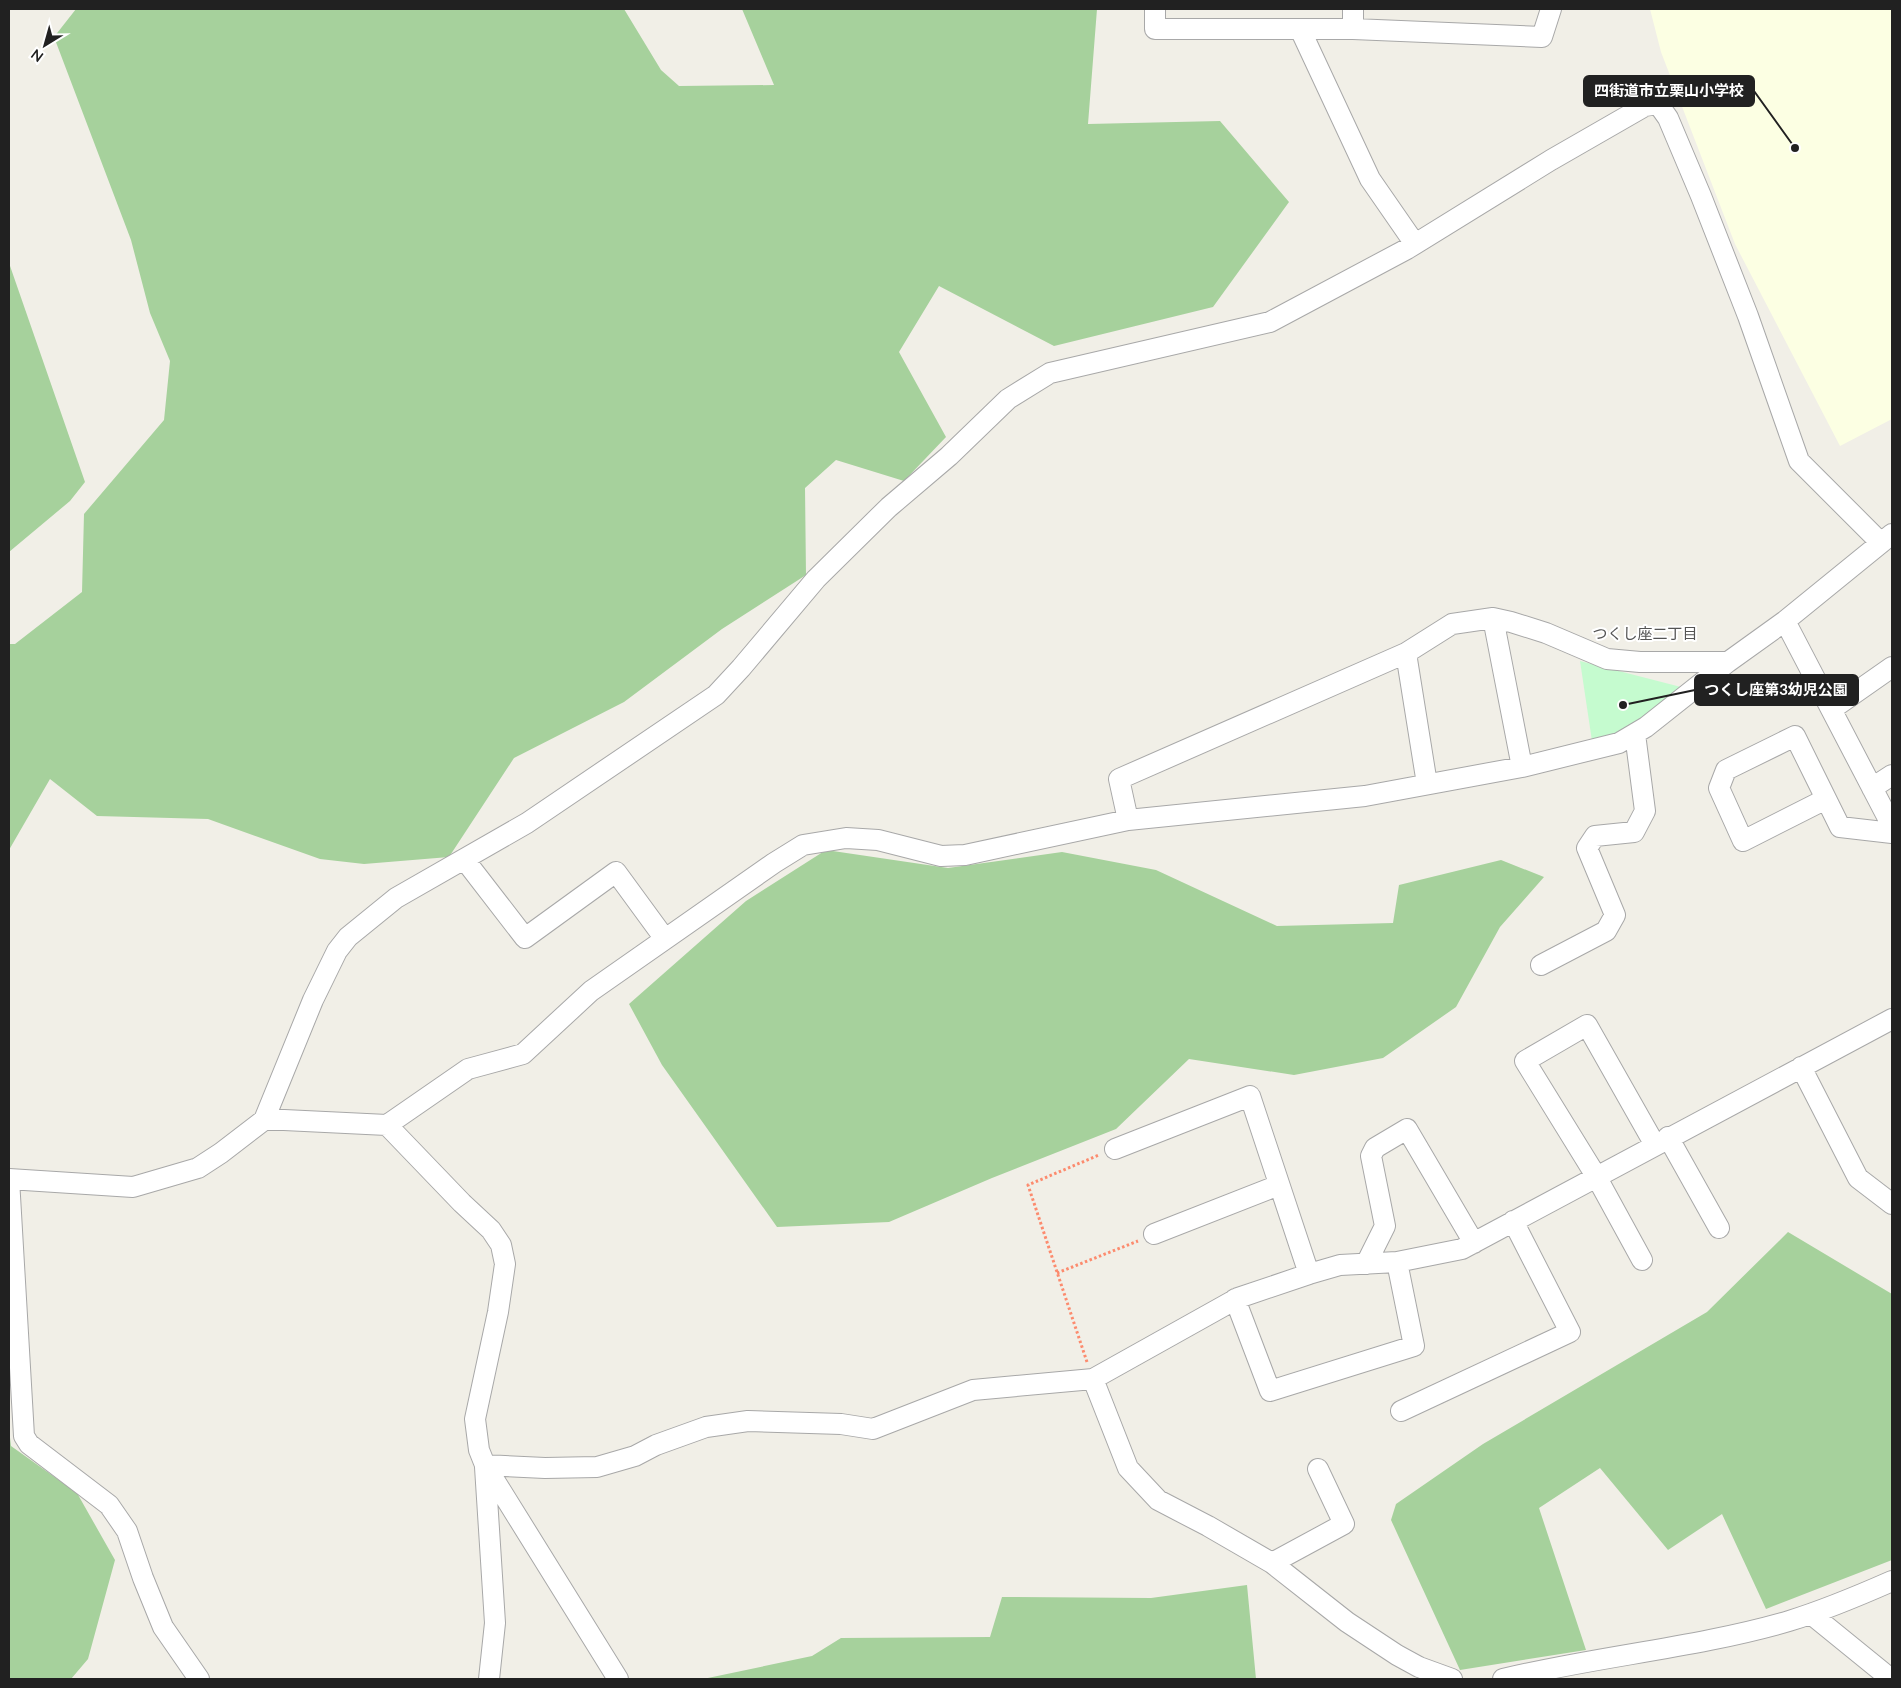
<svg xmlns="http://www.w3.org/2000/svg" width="1901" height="1688" font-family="Lato,'Noto Sans JP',sans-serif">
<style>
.education{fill:#fcffe3}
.forest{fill:#a6d19c}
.park{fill:#c5fbcf}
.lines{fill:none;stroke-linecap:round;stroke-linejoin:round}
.minor-casing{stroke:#a8a8a8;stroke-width:22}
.path{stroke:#fc8b6e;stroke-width:3;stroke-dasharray:2.5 2.5;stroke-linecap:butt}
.minor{stroke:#fff;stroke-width:20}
.labels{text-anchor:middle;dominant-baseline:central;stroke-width:4;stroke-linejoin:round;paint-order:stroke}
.neighbourhood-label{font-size:15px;fill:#545454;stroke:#fff}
.leader{fill:none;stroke:#212121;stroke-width:2}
.callout-dot{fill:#212121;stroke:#fff;stroke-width:2}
.callout{fill:#212121;stroke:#212121;stroke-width:2}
.callout-label{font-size:15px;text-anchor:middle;font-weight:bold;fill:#fff}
</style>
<rect width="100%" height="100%" fill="#f1efe7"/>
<path class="education" d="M1650,9H1892V419L1840,446L1735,244L1661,52Z"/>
<path class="forest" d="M76,9H624L661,70L679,86L774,85L742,9H1097L1088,124L1220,121L1289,202L1213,307L1054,346L939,286L899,352L946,437L904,481L836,460L805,488L806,575L722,629L624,702L514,758L449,857L364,864L320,859L208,819L97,816L50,779L9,850V644H15L82,592L84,514L164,420L170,361L150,313L131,240L54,37Z
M9,263L85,482L70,501L9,552Z
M826,850L948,868L1062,852L1156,870L1277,926L1393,923L1399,885L1501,860L1544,877L1500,927L1456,1007L1383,1058L1294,1075L1189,1059L1116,1129L992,1178L889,1222L777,1227L662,1065L629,1004L746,901Z
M1788,1232L1892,1294V1560L1766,1609L1722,1514L1668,1550L1600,1468L1539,1508L1586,1650L1460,1670L1391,1520L1396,1504L1483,1444L1707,1312Z
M9,1429L11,1446L77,1493L115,1560L88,1659L71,1679H9Z
M1247,1585L1256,1679H703L812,1656L841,1638L990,1637L1002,1597L1151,1598Z"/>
<path class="park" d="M1580,661L1681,687L1638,723L1618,734L1592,741Z"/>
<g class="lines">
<defs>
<path id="minor" d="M1155,9V29H1353L1542,37L1551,9
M1300,29L1370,179L1415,244
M1353,29V9
M1493,618L1522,767
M1785,621L1892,826
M1406,653L1427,784
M1832,709L1892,667
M1872,788L1892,775
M1826,799L1743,841L1719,788L1726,770L1795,736L1840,827L1892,833
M1128,820L1119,779L1406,653L1452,624L1493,618L1511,622L1546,633L1607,659L1640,662H1728
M464,859L525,938L616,872L665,939
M1541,965L1606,931L1615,915L1587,848L1595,836L1634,832L1645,811L1635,734
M1801,1067L1858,1178L1892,1204
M264,1120H284L387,1125L468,1069L523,1054L591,991L774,863L803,845L846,838L878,840L941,856L965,855L1128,820L1365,796L1522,767L1619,743L1646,727L1728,662L1785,621L1892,534
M387,1125L462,1203L491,1230L501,1245L505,1264L498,1312L475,1419L479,1450L485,1465L618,1679
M1668,1137L1719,1228
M1115,1149L1250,1096L1309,1274
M9,1179L133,1187L198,1168L221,1153L264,1120L313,1000L337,951L348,937L396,898L527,823L716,695L741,668L816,579L889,507L949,456L1008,399L1050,373L1270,322L1407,249L1551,160L1645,106L1658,104L1668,118L1701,196L1748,316L1799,461L1881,543
M9,1179L24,1436L29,1444L109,1505L127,1531L143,1578L163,1627L199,1679
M1154,1234L1279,1185
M1642,1260L1596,1176L1525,1061L1587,1025L1655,1145
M1366,1264L1385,1226L1371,1156L1375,1148L1407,1129L1474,1243
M1235,1299L1270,1391L1414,1346L1397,1262
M1093,1379L1128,1468L1158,1500L1208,1526L1272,1563L1347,1622L1397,1655L1419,1667L1452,1679
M1401,1411L1570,1332L1513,1221
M485,1465L545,1468L597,1467L635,1456L656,1445L706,1427L748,1421L841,1424L873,1429L973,1390L1093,1379L1238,1298L1309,1274L1340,1265L1397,1262L1462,1249L1892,1019
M485,1467L495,1623L489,1679
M1272,1563L1344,1524L1318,1469
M1811,1614L1891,1679
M1503,1679C1598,1656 1696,1648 1789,1621C1825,1610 1858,1596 1892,1581"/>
</defs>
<use href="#minor" class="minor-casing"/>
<path class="path" d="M1057,1273L1138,1241
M1087,1362L1028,1185L1099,1155"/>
<use href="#minor" class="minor"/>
</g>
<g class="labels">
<g class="neighbourhood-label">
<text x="1645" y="633">つくし座二丁目</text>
</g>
</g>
<path class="leader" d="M1795 148L1754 91M1623 705L1695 690"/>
<g class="callout-dot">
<circle cx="1795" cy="148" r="5"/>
<circle cx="1623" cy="705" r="5"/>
</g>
<g class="callout">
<rect x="1584" y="76" width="170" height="30" rx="5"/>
<rect x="1695" y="675" width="163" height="30" rx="5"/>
</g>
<g class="callout-label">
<text x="1669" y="96">四街道市立栗山小学校</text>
<text x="1776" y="695">つくし座第3幼児公園</text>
</g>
<rect width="1901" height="1688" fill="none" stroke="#212121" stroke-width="20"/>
<g transform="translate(45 45) rotate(217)" stroke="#ffffff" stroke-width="4" paint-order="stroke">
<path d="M0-4L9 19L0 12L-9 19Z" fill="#212121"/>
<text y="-8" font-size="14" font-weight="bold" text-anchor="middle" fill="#212121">N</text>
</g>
</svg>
